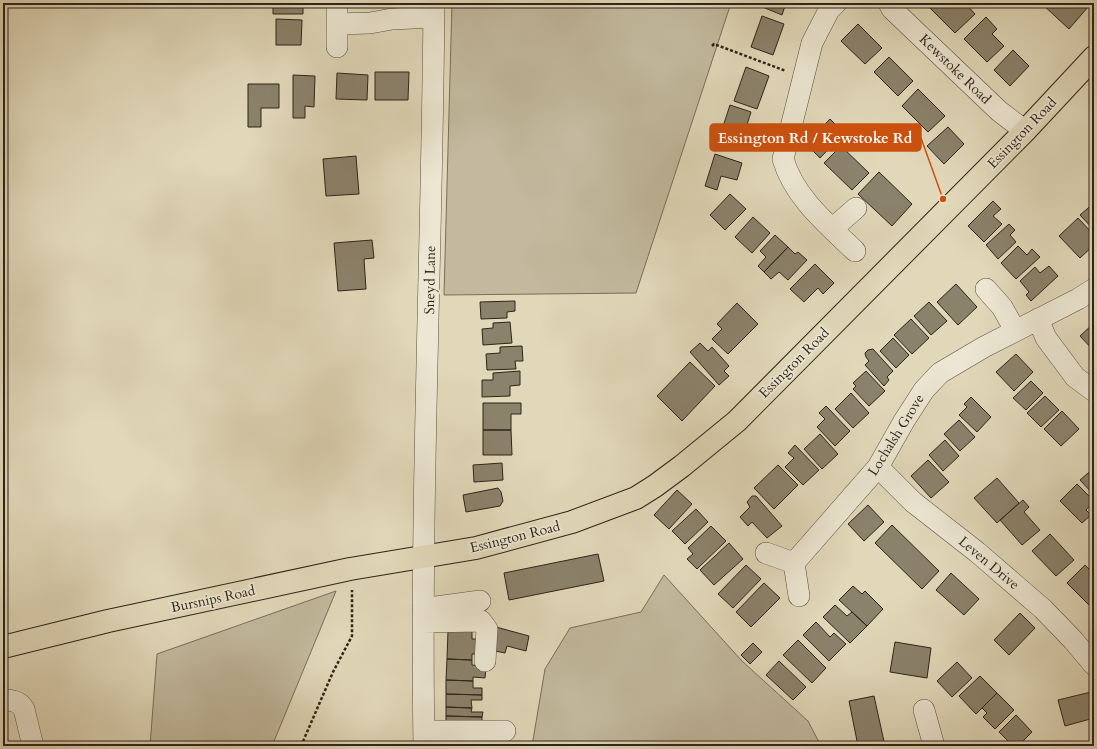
<svg xmlns="http://www.w3.org/2000/svg" width="1097" height="749" font-family="Cardo,serif">
<style>
.green{fill:#c2b99e;stroke:#786e5c}
.building{fill:#8b826c;stroke:#2d2419}
.lines{fill:none;stroke-linecap:round;stroke-linejoin:round}
.minor-casing{stroke:#5a5141;stroke-width:22}
.major-casing{stroke:#2d2419;stroke-width:24}
.path{stroke:#2d2419;stroke-width:2.5;stroke-dasharray:3 2;stroke-linecap:butt}
.minor{stroke:#ece6d2;stroke-width:21}
.major{stroke:#e1d8b9;stroke-width:22}
.labels{text-anchor:middle;dominant-baseline:central;stroke-width:3.5;stroke-linejoin:round;paint-order:stroke}
.street-label{font-size:14px;fill:#2d2419;stroke:#ece6d2}
.leader{fill:none;stroke:#cc510e;stroke-width:1.5}
.callout-dot{fill:#cc510e;stroke:#ece6d2;stroke-width:1.5}
.callout{fill:#cc510e;stroke:#cc510e;stroke-width:1.5}
.callout-label{font-size:15px;text-anchor:middle;font-weight:bold;fill:#fff}
</style>
<rect width="100%" height="100%" fill="#e1d8b9"/>
<filter id="stains"><feTurbulence type="fractalNoise" baseFrequency=".005" numOctaves="4"/><feColorMatrix values="0 0 0 0 .2 0 0 0 0 .09 0 0 0 0 .02 0 0 0 .5 -.17"/></filter>
<radialGradient id="worn" r=".72"><stop offset=".6" stop-color="#630" stop-opacity="0"/><stop offset="1" stop-color="#630" stop-opacity=".3"/></radialGradient>
<path class="green" d="M452,3H731L636,293L444,295Z
M664,575L742,661L808,721L821,746H532L545,669L570,628L641,612Z
M336,591L272,746H150L157,654Z"/>
<path class="building" d="M273,3H303V14H273Z
M761,3H786L782,15L760,6Z
M931,3H965L975,14L955,33L928,6Z
M1043,3H1084L1088,7L1069,29L1042,4Z
M762,16L784,24L773,55L751,47Z
M986,17L997,29L992,34L1004,46L987,62L964,39Z
M276,19L302,20L301,45H276Z
M858,24L882,48L865,64L841,41Z
M1013,50L1029,66L1010,86L994,70Z
M889,57L913,81L898,96L874,72Z
M746,67L769,76L757,109L734,101Z
M375,72H409L408,100H375Z
M337,73L368,75L367,100L336,99Z
M293,75L315,76L314,107L305,106V118H293Z
M248,84H279V108H261V127H248Z
M918,89L945,116L928,132L902,106Z
M730,105L751,112L739,150L718,142Z
M830,119L844,133L820,158L806,144Z
M948,127L964,144L944,164L927,146Z
M841,146L869,173L852,190L824,163Z
M715,154L742,163L737,180L721,176L717,190L705,186Z
M356,156L359,194L326,196L323,159Z
M879,172L912,204L892,226L858,194Z
M730,194L746,209L725,230L710,215Z
M993,201L1001,209L993,216L1002,224L984,242L968,226Z
M1094,203V230L1080,215Z
M753,217L770,233L752,253L735,237Z
M1078,218L1094,235V245L1080,258L1059,236Z
M1009,224L1015,230L1010,235L1016,242L998,259L986,245Z
M775,235L788,247L764,272L758,266L766,257L760,251Z
M372,240L374,258L364,259L366,289L338,291L334,243Z
M1018,246L1027,255L1032,249L1040,257L1016,279L1001,263Z
M788,247L795,254L798,252L807,260L788,280L779,272L771,279L764,272Z
M815,264L834,283L823,294L818,288L804,302L790,289Z
M1049,266L1058,276L1031,301L1026,295L1029,292L1020,281L1035,267L1040,273Z
M956,284L977,307L958,325L937,302Z
M515,301V311L507,312V318L481,319L480,302Z
M929,302L947,321L931,335L914,316Z
M737,303L758,324L728,354L712,339L722,329L717,324Z
M911,319L929,338L912,354L894,335Z
M510,322L512,343L483,345L482,329L493,328V323Z
M1094,323V351L1080,336Z
M893,338L909,355L896,368L880,351Z
M700,343L708,351L712,347L729,366L724,371L729,376L719,385L690,352Z
M522,346L523,361H515L516,369L487,370L486,354L500,353V347Z
M873,349L893,371L887,377L889,380L884,386L865,365L869,361L866,357L865,353L868,350Z
M1016,354L1033,372L1014,391L996,372Z
M690,362L715,386L682,421L657,396Z
M520,371V385L510,386V396L482,397V380H493V373Z
M866,371L885,391L869,406L853,389L856,386L853,383Z
M1031,381L1043,393L1026,410L1013,398Z
M851,393L869,413L853,428L835,409Z
M1045,396L1059,410L1041,427L1027,413Z
M971,397L991,417L977,432L959,415L967,407L964,404Z
M483,403H521V414H511V430H483Z
M826,406L850,431L835,446L817,427L825,419L819,413Z
M1062,411L1079,429L1061,446L1044,429Z
M959,420L975,437L960,451L944,434Z
M483,430H511L512,455H483Z
M820,434L838,454L822,469L804,449Z
M945,440L959,456L943,471L929,455Z
M795,445L819,470L803,485L785,467L794,458L788,453Z
M928,460L949,482L931,498L911,476Z
M502,463L503,480L474,482L473,465Z
M778,465L798,485L774,509L754,488Z
M1094,468V495L1080,480Z
M997,478L1019,503L997,523L974,498Z
M1077,484L1094,501L1086,510L1091,515L1082,523L1060,501Z
M498,488L501,492L503,501L500,506L466,512L463,495Z
M677,490L692,504L669,529L654,515Z
M752,496H756L782,526L767,538L752,522L748,526L740,517L750,507L747,502Z
M1023,500L1029,507L1024,512L1040,530L1022,545L1000,520Z
M868,505L884,522L864,541L848,524Z
M696,509L708,522L685,544L672,531Z
M892,525L939,571L922,589L875,543Z
M711,526L726,541L697,569L687,559L693,554L688,548Z
M1050,534L1074,560L1056,576L1032,551Z
M729,543L743,559L714,585L700,570Z
M598,554L604,581L509,600L504,573Z
M746,565L761,579L733,608L718,594Z
M1085,565L1094,574V610L1067,583Z
M951,573L979,599L964,615L936,590Z
M764,583L780,598L751,627L736,612Z
M853,586L862,594L865,591L883,609L867,626L839,600Z
M835,605L847,616L852,612L867,626L850,643L823,617Z
M1020,613L1035,628L1009,655L994,640Z
M816,622L830,637L834,633L846,644L829,661L803,635Z
M496,627L529,636L526,651L507,646L505,653L490,650Z
M448,631H472V639H482L481,654H472V660L447,659Z
M798,640L826,668L812,683L783,655Z
M895,642L931,648L927,678L890,672Z
M753,643L762,652L750,664L741,655Z
M447,659L472,660V665L486,666L485,678L473,677V681L446,680Z
M779,661L806,687L793,700L766,675Z
M957,662L972,678L952,697L937,681Z
M980,676L997,693L976,714L959,696Z
M446,680L473,681V688H482V695L446,694Z
M1091,692L1094,705V718L1065,726L1058,700Z
M997,693L1014,710L995,729L983,717L987,713L982,708Z
M446,694L482,695V700H471L472,708L446,707Z
M874,696L885,746H858L849,701Z
M446,707L472,708L471,712H483L482,717L446,716Z
M1016,715L1032,732L1018,746H1013L999,732Z
M446,716L482,717V722L446,727Z
M444,735H481V746H444Z"/>
<g class="lines">
<defs>
<path id="minor" d="M836,3L829,10L812,43L783,159C794,197 827,224 855,251
M889,3L892,9L999,111L1025,131
M338,24L370,23L392,19L434,17
M337,47V3
M832,229L856,208
M986,289L1002,307L1015,330
M1038,319L1046,338L1075,377L1094,391
M878,467L913,502L977,552L1043,609L1073,640L1094,665
M766,553L794,563L799,596
M794,563L878,467L904,421L924,390L940,373L984,347L1078,299L1094,289
M423,607H436L480,601
M423,622L481,621L487,629L485,661
M3,700C12,700 19,701 24,709L33,746
M924,710L934,746
M424,731H505
M424,746C420,498 432,251 434,3"/>
<path id="major" d="M3,647L108,621L350,569L476,548L572,522L636,498L655,486L682,466L737,421L1025,131L1094,57"/>
</defs>
<use href="#minor" class="minor-casing"/>
<use href="#major" class="major-casing"/>
<path class="path" d="M712,46L714,44L786,71
M301,746L333,672L352,636V590"/>
<use href="#minor" class="minor"/>
<use href="#major" class="major"/>
</g>
<g class="labels">
<g class="street-label">
<text transform="translate(955 69) rotate(44)">Kewstoke Road</text>
<text transform="translate(1022 133) rotate(-46)">Essington Road</text>
<text transform="translate(430 280) rotate(-89)">Sneyd Lane</text>
<text transform="translate(794 363) rotate(-45)">Essington Road</text>
<text transform="translate(896 435) rotate(-58)">Lochalsh Grove</text>
<text transform="translate(515 537) rotate(-14)">Essington Road</text>
<text transform="translate(989 563) rotate(40)">Leven Drive</text>
<text transform="translate(213 599) rotate(-12)">Bursnips Road</text>
</g>
</g>
<path class="leader" d="M943 199L921 138"/>
<circle class="callout-dot" cx="943" cy="199" r="4"/>
<rect class="callout" x="710" y="124" width="211" height="27" rx="4"/>
<g class="callout-label">
<text x="815" y="143">Essington Rd / Kewstoke Rd</text>
</g>
<rect width="1097" height="749" fill="none" stroke="#e1d8b9" stroke-width="16"/>
<rect x="4" y="4" width="1089" height="741" fill="none" stroke="#2d2419" stroke-width="2"/>
<rect x="8" y="8" width="1081" height="733" fill="none" stroke="#2d2419"/>
<rect width="100%" height="100%" filter="url(#stains)"/>
<rect width="100%" height="100%" fill="url(#worn)"/>
</svg>
